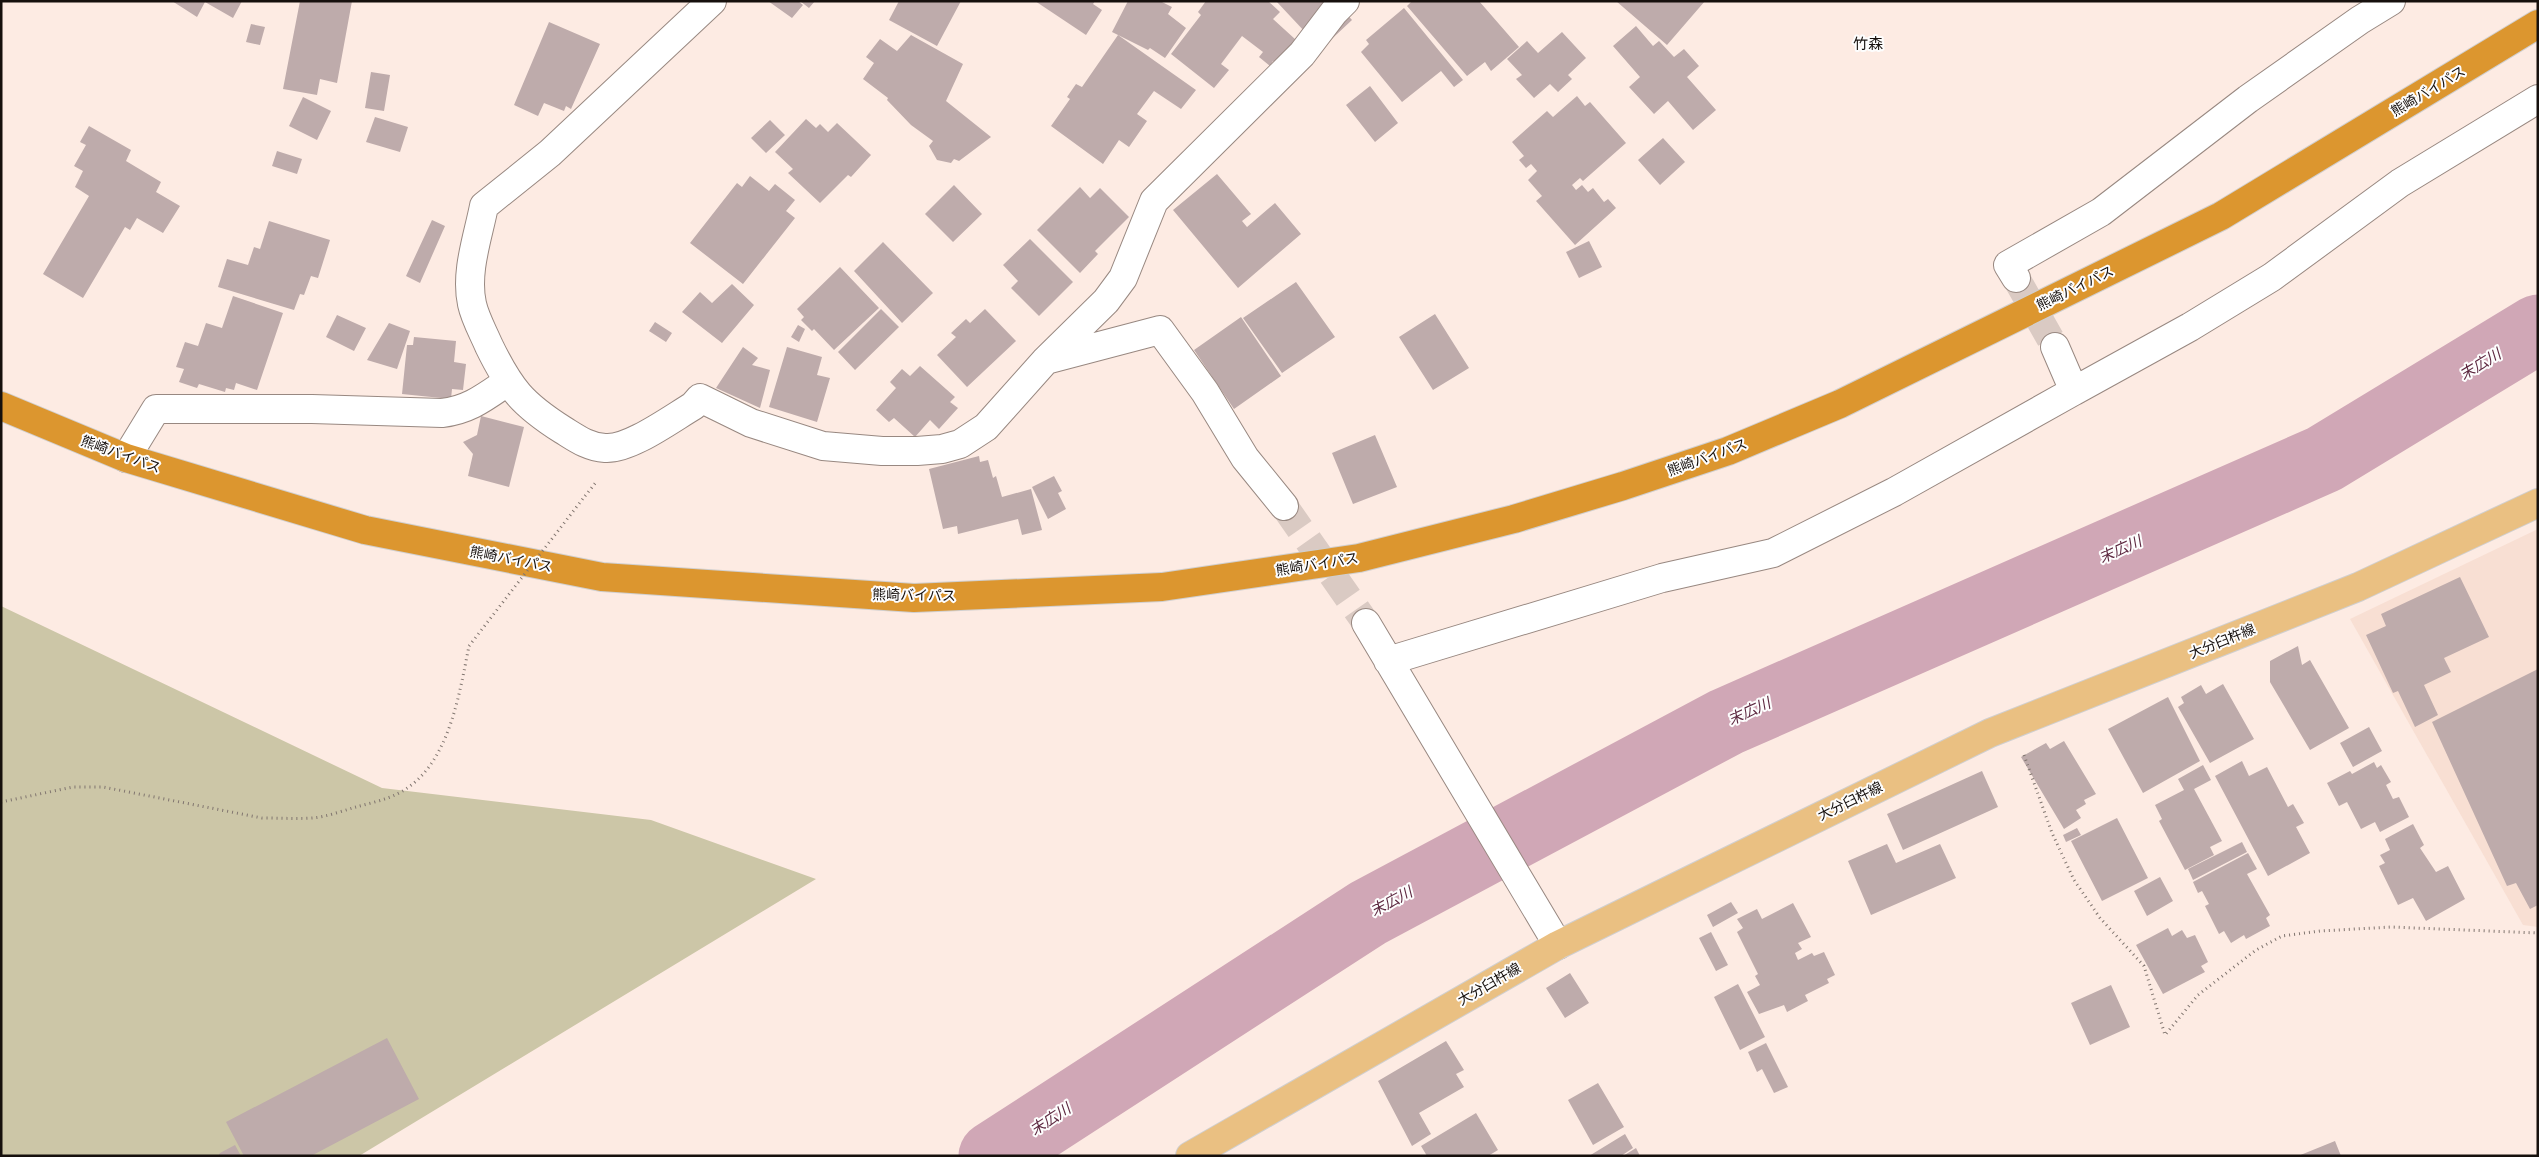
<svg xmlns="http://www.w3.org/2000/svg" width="2539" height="1157" font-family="'Libre Baskerville','Noto Sans JP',serif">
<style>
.built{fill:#f8dfd3}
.green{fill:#ccc6a7}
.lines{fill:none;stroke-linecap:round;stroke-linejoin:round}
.river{stroke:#d0a7b6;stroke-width:69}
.building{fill:#beabab}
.street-tunnel{stroke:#dacac3;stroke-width:28;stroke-dasharray:28 14;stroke-linecap:butt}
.street-casing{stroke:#988881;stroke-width:30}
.primary-casing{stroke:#d0cfcf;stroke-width:30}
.highway-casing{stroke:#d0cfcf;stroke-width:30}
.path{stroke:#80756f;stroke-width:3;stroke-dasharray:1 4;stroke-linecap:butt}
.street{stroke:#fff;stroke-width:28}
.primary{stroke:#eac082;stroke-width:28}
.highway{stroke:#dc962f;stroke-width:28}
.path-bridge{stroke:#80756f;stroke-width:3;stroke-dasharray:1 4;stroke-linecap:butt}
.labels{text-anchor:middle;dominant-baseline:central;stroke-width:4;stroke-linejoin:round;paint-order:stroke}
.street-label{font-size:14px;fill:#16100d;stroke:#fdfdfd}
.neighbourhood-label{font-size:15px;fill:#16100d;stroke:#fdfdfd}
.water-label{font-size:15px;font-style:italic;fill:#5d2840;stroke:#fdfdfd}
</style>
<rect width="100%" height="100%" fill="#fdebe3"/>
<path class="built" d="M2538,529V927L2523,925L2350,619Z"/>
<path class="green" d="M1,606L382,788L651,820L816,879L359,1156H1Z"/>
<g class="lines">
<path class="river" d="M993,1156L1368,913L1726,722L2324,459L2538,329"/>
</g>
<path class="building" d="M172,1H242L233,18L205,2L197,17Z
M300,1H352L337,83L320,79L317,95L283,89Z
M768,1H798L803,5L792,18Z
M800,1H815L809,8Z
M899,1H961L937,46L889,20Z
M1035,1H1095L1093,4L1102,10L1086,35Z
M1128,1H1160L1172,7L1168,14L1186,28L1165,58L1150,48L1148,50L1112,32Z
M1206,1H1268L1280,12L1273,19L1307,50L1287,73L1273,61L1270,66L1259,57L1263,52L1242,36L1221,64L1229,70L1214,88L1171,54L1201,15L1198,12Z
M1276,1H1335L1352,20L1321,49Z
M1412,1H1479L1519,47L1491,71L1485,62L1467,76L1407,6Z
M1616,1H1705L1667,45Z
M1404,8L1463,80L1454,87L1441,71L1402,102L1361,52L1369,44L1366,40Z
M549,22L600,44L571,109L566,106L564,111L544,103L538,116L514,105Z
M251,24L265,27L260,45L246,42Z
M1636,26L1653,46L1659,41L1674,57L1684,49L1699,66L1687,77L1716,110L1693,130L1668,101L1654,114L1629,87L1640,77L1613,46Z
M1562,32L1586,58L1568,75L1572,79L1558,92L1550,84L1534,98L1516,79L1522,75L1507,59L1527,41L1538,53Z
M911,35L963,64L946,101L991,137L959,161L954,159L951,163L937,160L929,146L933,141L911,125L887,100L888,98L863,79L874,63L866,57L880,39L897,51Z
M1118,35L1196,90L1181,109L1154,91L1137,114L1147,121L1129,147L1119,140L1103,164L1051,126L1070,99L1067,97L1076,84L1082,87Z
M371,72L390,75L384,111L365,108Z
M1370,86L1398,123L1375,142L1346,105Z
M1577,96L1585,106L1590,102L1626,143L1583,181L1580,178L1572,185L1576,190L1582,185L1588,192L1593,188L1604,202L1608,199L1616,208L1575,245L1536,201L1542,196L1528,180L1537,171L1531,164L1526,168L1519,160L1524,156L1512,142L1547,111L1553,117Z
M303,97L331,111L317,140L289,126Z
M375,117L408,127L400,152L366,142Z
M806,119L816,128L820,124L828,132L837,123L871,155L851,177L848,175L820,203L788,173L793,169L775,152Z
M770,120L785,135L766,153L751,138Z
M89,126L131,150L126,161L161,182L156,192L180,206L163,233L137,218L130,230L125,227L83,298L43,274L89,196L75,187L83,171L74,166L86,145L80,142Z
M1663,138L1685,162L1660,185L1638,160Z
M277,151L302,159L297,174L272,166Z
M1217,174L1251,214L1242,221L1247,227L1275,203L1301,234L1238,288L1173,210Z
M750,176L769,191L775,184L795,200L786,211L795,218L743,284L690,243L737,183L742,187Z
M954,185L982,214L953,242L925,214Z
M1080,187L1090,198L1100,188L1129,217L1095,251L1098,254L1080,273L1037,230Z
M432,220L445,226L420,283L406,276Z
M269,221L330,240L318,278L311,276L304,295L300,294L294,310L218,287L227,259L248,265L254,247L260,249Z
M1030,239L1073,282L1039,316L1011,288L1018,281L1003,265Z
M1589,241L1602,267L1579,278L1566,252Z
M883,242L933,293L902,323L854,271Z
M840,267L879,308L834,350L814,329L812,331L801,320L804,317L797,309Z
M1296,282L1335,337L1282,373L1243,318Z
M732,284L754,305L722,343L682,312L700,292L712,303Z
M233,296L283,313L257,390L236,383L234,390L226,388L225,392L199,384L197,388L179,382L184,369L176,367L185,342L198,346L206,323L222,328Z
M881,309L899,327L855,370L838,352Z
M985,309L1016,341L967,387L937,355L956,337L951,333L966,319L970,323Z
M1435,314L1469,368L1433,390L1399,337Z
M337,315L366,328L354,351L326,337Z
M1241,317L1281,376L1234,409L1194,350Z
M655,322L672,333L666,342L649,331Z
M389,323L410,331L397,369L367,360Z
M798,325L805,329L799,342L791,337Z
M414,337L456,341L454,362L466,364L463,390L452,389L451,399L402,394L407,345H413Z
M743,347L758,358L752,365L770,370L760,408L716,388Z
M787,347L822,357L817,375L830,378L817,422L769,407Z
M920,366L955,397L950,402L958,408L939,429L930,420L915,437L894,418L889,422L876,410L896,388L890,382L902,369L910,376Z
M481,416L524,427L509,487L468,476L473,454L463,442L477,435Z
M1375,435L1397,487L1353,504L1332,453Z
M979,456L980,462L988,460L993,478L996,476L1002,497L1031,489L1042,530L1022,535L1018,519L958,534L957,526L943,529L929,469Z
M1054,476L1062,491L1058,493L1066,509L1048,519L1032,487Z
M2460,577L2489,637L2444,658L2451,672L2424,685L2438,715L2415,727L2398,691L2393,693L2366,635L2386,626L2381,614Z
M2298,646L2302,665L2310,660L2349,728L2310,750L2270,682V661Z
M2538,669V905L2530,909L2516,883L2507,886L2432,722Z
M2223,684L2254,739L2210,763L2178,707L2184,703L2181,697L2201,685L2206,694Z
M2168,697L2200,761L2143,793L2108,729Z
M2369,727L2382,751L2353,767L2340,743Z
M2064,741L2096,794L2084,800L2086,804L2076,810L2081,818L2064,829L2021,757L2046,743L2050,749Z
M2242,761L2249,776L2267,767L2288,807L2293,804L2304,823L2296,827L2310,853L2268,876L2215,776Z
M2374,762L2377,768L2381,765L2391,782L2386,785L2393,799L2399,797L2409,817L2380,832L2375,822L2361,829L2347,802L2339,806L2327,783L2350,771L2352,774Z
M2203,765L2211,780L2194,789L2222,841L2210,847L2214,855L2185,870L2159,821L2162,819L2155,805L2184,790L2178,779Z
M1982,771L1998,807L1903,850L1887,814Z
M2117,818L2148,878L2102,901L2071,841Z
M2413,824L2424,845L2420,848L2436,872L2448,866L2465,899L2426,921L2413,898L2398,905L2379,866L2385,863L2380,855L2390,850L2385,839Z
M2077,828L2081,835L2066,842L2063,835Z
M2242,842L2247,852L2193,880L2188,869Z
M1887,844L1896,863L1940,844L1956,878L1871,915L1848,861Z
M2248,853L2257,869L2247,874L2270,915L2266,918L2270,926L2246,939L2244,935L2231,943L2224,931L2219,934L2205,906L2209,904L2202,891L2198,893L2193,882Z
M2160,877L2173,901L2147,916L2134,891Z
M1731,902L1738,913L1713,927L1707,915Z
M1793,903L1811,937L1798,943L1802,949L1795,953L1798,960L1812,953L1814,956L1824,952L1835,975L1827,979L1829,983L1805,995L1808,1001L1787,1012L1784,1005L1759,1014L1747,992L1760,985L1755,976L1758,974L1737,932L1743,928L1737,919L1757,909L1762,919Z
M2168,928L2172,936L2182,930L2187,938L2195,935L2208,962L2201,966L2205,972L2163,994L2136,945Z
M1711,932L1728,965L1716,971L1699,938Z
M1570,973L1589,1003L1565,1018L1546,988Z
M1738,984L1765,1037L1740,1050L1714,997Z
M2111,985L2130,1027L2090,1045L2071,1003Z
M387,1038L419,1099L311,1156H244L226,1122Z
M1446,1041L1464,1070L1456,1074L1464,1087L1419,1113L1431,1134L1412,1146L1378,1081Z
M1766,1043L1788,1087L1774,1093L1762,1069L1757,1072L1748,1052Z
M1598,1083L1624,1127L1593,1145L1568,1100Z
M1476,1113L1498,1150L1488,1156H1427L1421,1146Z
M1625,1134L1633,1148L1621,1156H1589Z
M2335,1141L2341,1156H2298Z
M235,1145L241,1156H218L220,1153Z
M1636,1148L1640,1156H1623Z"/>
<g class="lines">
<path class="street-tunnel" d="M2016,278L2055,347
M1284,506L1366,623"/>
<defs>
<path id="street" d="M712,1L550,153L484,206C478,237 465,272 472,304C475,318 483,332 489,346C510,389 522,404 563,430C576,438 588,447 605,448C629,450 671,419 693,406L700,398L751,423L823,446L882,451H917L942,449L960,444L986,427L1045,361L1106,301L1123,278L1154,201L1302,54L1334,12L1345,1
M2016,278L2008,265L2101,212L2248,99L2360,20L2391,1
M1046,360L1160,330L1205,392L1245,458L1284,506
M2074,391L2190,327L2272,277L2400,183L2538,99
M126,458L156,409H312L442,413C469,410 485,397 507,382
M1366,623L1558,945
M1388,661L1662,578L1773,553L1894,492L2074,391L2055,347"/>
<path id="primary" d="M1190,1156L1558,945L1990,733L2358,587L2538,503"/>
<path id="highway" d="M1,406L126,458L365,530L602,577L914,598L1162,587L1359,558L1514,519L1623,486L1728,451L1840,404L2221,216L2538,24"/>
</defs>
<use href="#street" class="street-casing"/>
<use href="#primary" class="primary-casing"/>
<use href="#highway" class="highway-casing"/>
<path class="path" d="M585,496L597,481
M2024,755L2052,833L2074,880L2100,918L2144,966L2165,1035L2198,995L2256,950L2282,936L2320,931L2391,927L2538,933
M1,802L73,787H103L262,818C279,818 295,819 312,818C326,817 342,811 356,807C370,803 386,800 399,793C449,767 459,695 469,646"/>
<use href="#street" class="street"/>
<use href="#primary" class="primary"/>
<use href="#highway" class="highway"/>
<path class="path-bridge" d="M469,646L585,496"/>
</g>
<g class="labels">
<g class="street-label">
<text transform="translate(2428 91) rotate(-31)">熊崎バイパス</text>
<text transform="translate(2075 288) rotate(-26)">熊崎バイパス</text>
<text transform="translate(121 454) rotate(20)">熊崎バイパス</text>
<text transform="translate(1707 457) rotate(-20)">熊崎バイパス</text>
<text transform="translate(511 559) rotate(11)">熊崎バイパス</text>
<text transform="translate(1317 564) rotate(-9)">熊崎バイパス</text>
<text transform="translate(914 595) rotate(1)">熊崎バイパス</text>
<text transform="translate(2222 641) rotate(-22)">大分臼杵線</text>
<text transform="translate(1850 801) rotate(-26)">大分臼杵線</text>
<text transform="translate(1489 984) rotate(-30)">大分臼杵線</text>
</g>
<g class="neighbourhood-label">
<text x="1868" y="43">竹森</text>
</g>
<g class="water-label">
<text transform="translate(2480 364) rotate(-31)">末広川</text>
<text transform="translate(2120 549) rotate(-24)">末広川</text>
<text transform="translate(1749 711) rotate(-24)">末広川</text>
<text transform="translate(1391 901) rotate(-28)">末広川</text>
<text transform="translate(1050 1119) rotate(-33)">末広川</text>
</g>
</g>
<rect width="2539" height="1157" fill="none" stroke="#16100d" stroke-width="5"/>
</svg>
